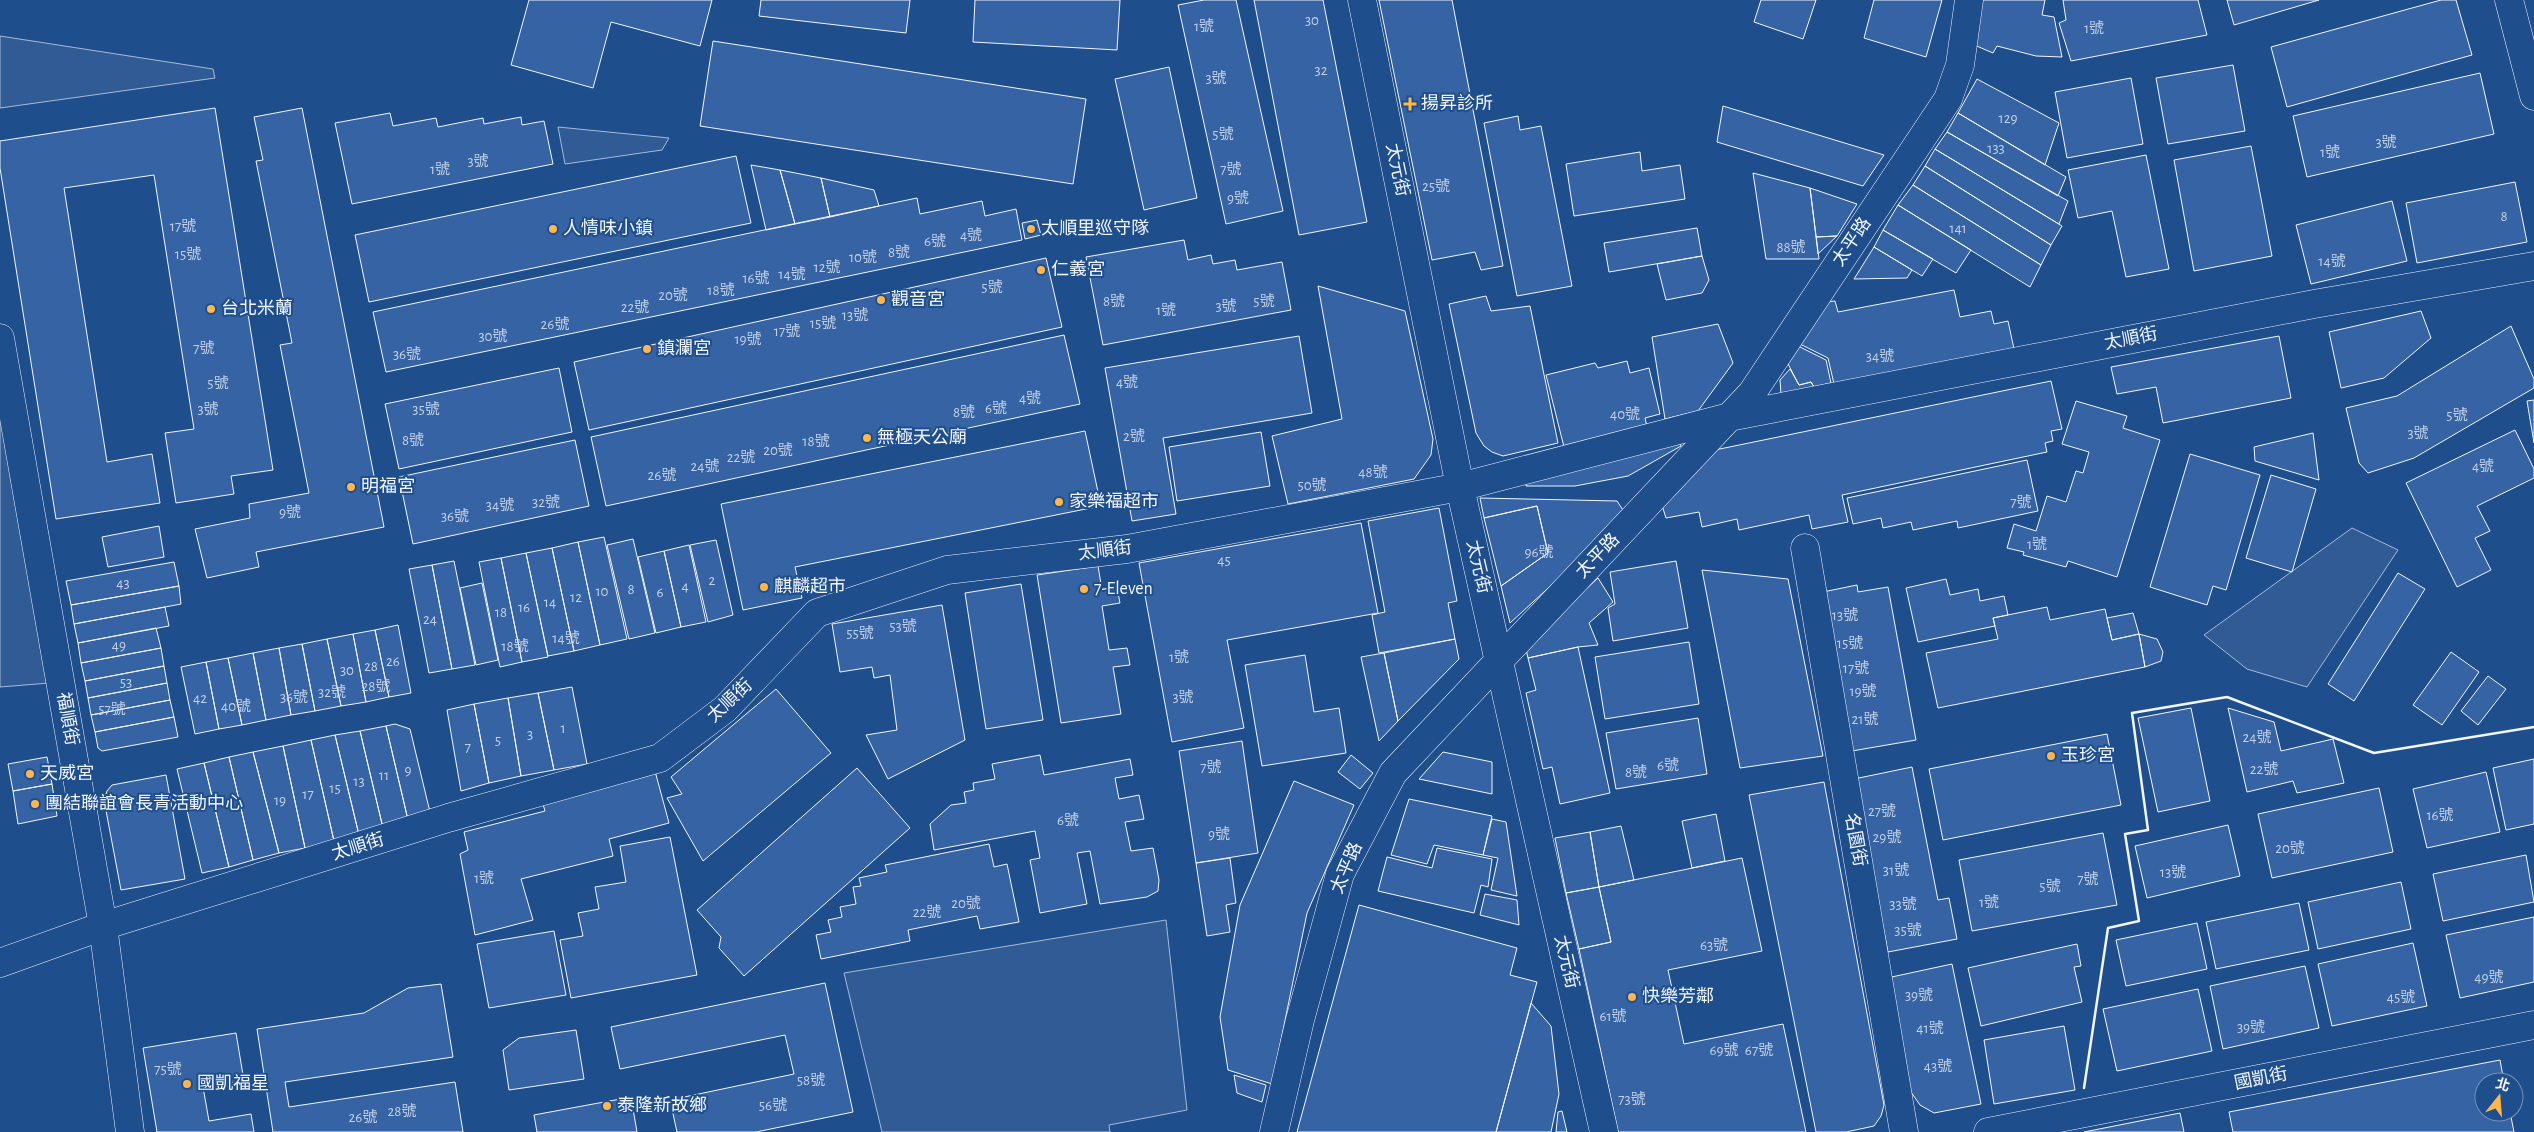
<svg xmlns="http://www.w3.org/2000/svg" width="2534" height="1132" font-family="'Alegreya Sans','Noto Sans TC',sans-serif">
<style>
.built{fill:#305b95;stroke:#a8bbd7}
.building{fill:#3563a3;stroke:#f2f6ff}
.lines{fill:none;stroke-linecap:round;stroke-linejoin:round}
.minor-casing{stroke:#f2f6ff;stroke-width:29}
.minor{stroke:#1f4e8c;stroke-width:28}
.wall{stroke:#f2f6ff;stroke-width:2.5}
.poi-dot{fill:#ffb74d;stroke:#1f4e8c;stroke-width:2}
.labels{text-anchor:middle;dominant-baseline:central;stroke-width:4;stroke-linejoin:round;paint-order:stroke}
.number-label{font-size:15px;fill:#c3d1e8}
.poi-label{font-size:18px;fill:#f2f6ff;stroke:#1f4e8c;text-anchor:start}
.street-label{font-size:18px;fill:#f2f6ff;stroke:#1f4e8c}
</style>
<rect width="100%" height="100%" fill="#1f4e8c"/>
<path class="built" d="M0,36L213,69L215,78L0,108Z
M558,127L669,138L662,150L565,164Z
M0,414L50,683L0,687Z
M2352,528L2398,550L2307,687L2247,669L2204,635Z
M1166,920L1187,1110L1109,1125L1110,1132H882L844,973Z"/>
<path class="building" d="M529,0H712L700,46L611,22L593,88L511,65Z
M761,0H910L906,33L759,16Z
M975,0H1120L1117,50L973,42Z
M1204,0H1236L1283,211L1226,224L1178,5Z
M1254,0H1323L1367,222L1299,235Z
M1379,0H1452L1503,266L1481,270L1475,252L1432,260Z
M1761,0H1816L1803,39L1754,22Z
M1874,0H1942L1926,57L1864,38Z
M1978,0H2045L2042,15L2054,17L2062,57L2036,56L1997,46L1993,53L1972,44Z
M2063,0H2198L2207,35L2071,61L2059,23L2066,20Z
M2227,0H2319L2234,25Z
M2441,0H2456L2472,55L2287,107L2271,47Z
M713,41L1086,99L1073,184L700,126Z
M2233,65L2245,131L2168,144L2156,78Z
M1169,67L1197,198L1144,210L1115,79Z
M2480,73L2494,134L2307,177L2293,116Z
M2131,78L2143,144L2067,158L2055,92Z
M1977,79L2059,123L2045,165L1958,113Z
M1723,106L1884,155L1863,186L1717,142Z
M215,108L273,470L231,476L234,494L176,503L165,433L194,429L154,175L64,188L107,462L152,454L160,503L56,519L0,168V141Z
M302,108L384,527L256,552L259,567L207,578L195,529L250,518L249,504L309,493L280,345L292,343L256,161L263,160L254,117Z
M390,113L393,126L436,118L438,127L483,118L484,124L521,117L522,125L544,121L553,164L352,204L335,123Z
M1958,113L2066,177L2058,196L1947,132Z
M1518,116L1520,130L1541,126L1572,286L1517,296L1484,123Z
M1947,132L2068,201L2059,224L1935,149Z
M2251,146L2272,256L2194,271L2174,160Z
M1935,149L2062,226L2051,245L1925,166Z
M1640,152L1642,171L1680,165L1685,199L1574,216L1566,164Z
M2146,155L2169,269L2126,277L2112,211L2078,218L2068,170Z
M736,156L751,223L369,302L355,235Z
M751,165L780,170L795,224L766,230Z
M1925,166L2051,245L2041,265L1913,185Z
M780,170L821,178L830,217L795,224Z
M1753,173L1810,188L1819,259H1766Z
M821,178L874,190L879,206L830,217Z
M2515,182L2527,242L2417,263L2406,203Z
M1913,185L2041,265L2030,287L1898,205Z
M1810,188L1857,204L1837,236L1816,237Z
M917,198L920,214L982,201L985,216L1016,209L1022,240L386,372L373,312Z
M2392,201L2407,261L2311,284L2296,225Z
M1898,205L1971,250L1956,273L1883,230Z
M1037,220L1041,235L1025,239L1022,223Z
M1697,228L1702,256L1609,272L1604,243Z
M1883,230L1933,259L1922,276L1874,247Z
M1837,236L1818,254L1816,237Z
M1184,240L1188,260L1211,255L1213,264L1235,260L1237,270L1282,262L1291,310L1103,345L1086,257Z
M1874,247L1912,270L1907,278L1854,279Z
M1702,256L1709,280L1702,293L1666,300L1657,264Z
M1046,258L1062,327L589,430L574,362Z
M1318,286L1405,311L1433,439L1431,455L1414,479L1288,504L1272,436L1342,419Z
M1954,290L1960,317L1991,311L1994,324L2008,321L2014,349L1834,384L1828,358L1798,343L1817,303L1835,301L1838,312Z
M1486,296L1491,311L1530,306L1558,443L1503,456L1492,452L1484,446L1476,433L1449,304Z
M2421,311L2431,338L2384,378L2341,388L2329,332Z
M1718,324L1733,363L1698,411L1665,419L1652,337Z
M2511,326L2534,379V388L2414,458L2368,473L2359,463L2346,408L2397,396Z
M1064,335L1080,404L606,506L591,437Z
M1299,336L1312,413L1163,438L1176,514L1132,521L1105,368Z
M2279,336L2291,398L2163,423L2156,387L2117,394L2111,367Z
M1796,345L1826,360L1831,383L1814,387L1811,382L1799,385L1787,362Z
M1627,361L1630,373L1649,368L1660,414L1645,418L1648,431L1565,451L1546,375L1595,363L1598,368Z
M559,368L572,432L399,469L385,404Z
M1790,369L1799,385L1811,382L1814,387L1781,394L1780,380Z
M2051,381L2062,429L2051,431L2053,441L2045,443L2047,452L1842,495L1848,522L1812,529L1809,515L1739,530L1737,519L1702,527L1699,512L1666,518L1660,499L1710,451Z
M2534,400V443L2527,401Z
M2076,401L2127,416L2123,428L2160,440L2117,577L2068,561L2066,567L2023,555L2024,552L2007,548L2014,524L2036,531L2047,496L2066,502L2076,471L2083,473L2089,452L2062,444Z
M2515,430L2534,469V478L2477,506L2490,531L2475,538L2491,570L2457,587L2406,483Z
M1085,431L1101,506L795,567L802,598L743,610L721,504Z
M1261,432L1270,486L1177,501L1169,447Z
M2313,433L2319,480L2255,461L2254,447Z
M1679,436L1681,446L1628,476L1575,486H1526V478Z
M575,440L589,506L413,544L399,477Z
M2190,454L2260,475L2226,590L2213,586L2207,605L2150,587Z
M2027,460L2038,511L1958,528L1957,521L1913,530L1911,522L1883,528L1881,518L1853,524L1847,498Z
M2271,475L2316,489L2292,572L2246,558Z
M1480,498L1617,501L1627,516L1510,623L1501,586L1548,553L1537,506L1484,518Z
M1537,506L1548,553L1501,586L1484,518Z
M1439,508L1457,601L1448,603L1455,639L1379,653L1372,615L1385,612L1368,521Z
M1361,523L1378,613L1227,640L1244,728L1172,742L1139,563Z
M159,526L164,557L108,567L102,537Z
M604,537L627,639L600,645L578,542Z
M633,539L655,633L629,639L607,545Z
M716,540L733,615L708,622L690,545Z
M578,542L600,645L574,651L552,548Z
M689,545L706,622L681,627L664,551Z
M552,548L574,651L548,656L526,553Z
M664,551L681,627L656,633L638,557Z
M526,553L548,657L522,662L501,558Z
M501,558L522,662L500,667L479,562Z
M454,561L475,665L452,669L432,565Z
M1676,561L1688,628L1613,641L1608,608L1615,604L1610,572Z
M174,562L179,586L71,605L66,581Z
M432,565L452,669L429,673L409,569Z
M1098,566L1102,590L1117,588L1120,603L1102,606L1109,650L1127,648L1130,665L1113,667L1121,714L1061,723L1037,575Z
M1702,570L1788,579L1823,756L1740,768Z
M2398,573L2425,589L2354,701L2328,684Z
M1598,578L1613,602L1589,623L1598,645L1578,647L1528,658L1525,645Z
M1946,579L1950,595L1978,589L1980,601L2004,596L2008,615L1993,618L1995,626L1918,642L1906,588Z
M482,583L498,660L476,665L460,588Z
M1021,584L1043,720L986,729L965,593Z
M1857,585L1858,592L1888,587L1916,740L1846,752L1818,593Z
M179,586L181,604L74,624L71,605Z
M942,605L965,740L888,779L866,735L897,730L890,675L874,678L872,667L840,672L832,624Z
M165,607L169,626L78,643L74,624Z
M2047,607L2050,620L2105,609L2112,640L2139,634L2145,667L1938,708L1926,653L1998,639L1993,618Z
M2133,613L2139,634L2112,640L2107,618Z
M398,625L411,693L389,697L375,630Z
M156,628L161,648L81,663L78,643Z
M375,630L389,697L366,702L353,634Z
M353,634L366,702L341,706L327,639Z
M2139,634L2157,639L2163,652L2161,661L2145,667Z
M327,639L341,706L315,711L302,644Z
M1455,639L1459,659L1398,721L1384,653Z
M1689,642L1699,704L1605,719L1595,657Z
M302,644L315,711L291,715L279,648Z
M1578,647L1610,793L1560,804L1552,767L1543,769L1526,693L1536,690L1528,658Z
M161,648L164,666L85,681L81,663Z
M279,648L291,715L266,720L253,653Z
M2451,652L2479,672L2442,725L2413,705Z
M253,653L266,720L242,725L228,658Z
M1384,653L1398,721L1379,741L1361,657Z
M1305,655L1314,712L1339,708L1346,753L1262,766L1245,665Z
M228,658L242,725L219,729L206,662Z
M206,662L219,729L195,734L181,667Z
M164,666L167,683L88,698L85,681Z
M2488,676L2506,689L2478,725L2461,711Z
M167,683L170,700L91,715L88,698Z
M572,687L587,764L554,770L538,693Z
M776,689L831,753L703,861L667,798L682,794L671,777Z
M538,693L554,770L521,776L508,698Z
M508,698L521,776L489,783L474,704Z
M170,700L174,717L95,732L91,715Z
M474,704L489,783L461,791L447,710Z
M2191,708L2210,801L2158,812L2138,718Z
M2228,708L2274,722L2281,751L2333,739L2344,783L2297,793L2293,781L2247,792Z
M174,717L178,737L102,751L98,748L95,732Z
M1698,718L1707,774L1616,789L1606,733Z
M395,724L410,729L430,812L408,820L386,726Z
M386,726L408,820L383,828L360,731Z
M360,731L383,828L359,835L335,735Z
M2107,734L2121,805L1943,840L1929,769Z
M335,735L359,835L334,841L311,740Z
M311,740L334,841L305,848L283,746Z
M1242,741L1258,853L1196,863L1179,751Z
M283,746L305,848L279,853L253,752Z
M253,752L279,853L253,860L229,757Z
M1443,752L1492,762V794L1419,779Z
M1040,755L1044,775L1130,759L1133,775L1115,778L1119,799L1139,795L1144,819L1125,822L1131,851L1153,848L1159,880L1158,891L1147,897L1100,904L1090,851L1077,853L1087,904L1040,913L1030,860L1040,858L1035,831L934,850L930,824L951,805L966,803L964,792L974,790L973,783L995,779L992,764Z
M1351,755L1373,773L1360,789L1338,772Z
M47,757L52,784L13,791L8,764Z
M229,757L253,860L229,867L204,763Z
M2534,759V824L2506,830L2493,768Z
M204,763L229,867L202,873L177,769Z
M1912,767L1938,900L1949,898L1957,939L1888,952L1854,779Z
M857,768L910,828L744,976L719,948L721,937L697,910Z
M655,771L669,823L609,839L613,856L521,879L533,920L475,935L460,854L468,850L464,832L545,811L542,801Z
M2486,772L2500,832L2427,848L2413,789Z
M166,775L185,879L121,890L104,800L107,791L112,785Z
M1294,781L1354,805L1307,913L1272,1084L1228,1070L1220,1017L1240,905Z
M1824,782L1884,1105L1881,1116L1874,1126L1846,1132H1816L1749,795Z
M52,784L57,816L18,824L13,791Z
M2379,788L2393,852L2272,878L2258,814Z
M1409,799L1492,816L1483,855L1434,845L1427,864L1391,855Z
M1716,814L1725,861L1692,868L1682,821Z
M1492,819L1506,822L1517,896L1491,890L1498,858L1483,855Z
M2228,825L2240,876L2147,898L2135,846Z
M1621,826L1634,880L1599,887L1590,832Z
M1590,832L1599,887L1566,893L1555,838Z
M2103,833L2117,905L1972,931L1959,860Z
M670,837L697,975L571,998L560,940L583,936L578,913L599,909L595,887L626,882L620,846Z
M989,844L994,867L1007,864L1019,922L980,929L977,916L908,930L910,941L821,959L816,935L831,932L828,920L842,917L840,907L856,904L853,887L861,886L859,878L887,872L885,865Z
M1437,848L1492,859L1488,887L1481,885L1474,913L1378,891L1387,857L1432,868Z
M2526,855L2534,902L2443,921L2433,874Z
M1230,858L1236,903L1226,905L1230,932L1207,936L1196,863Z
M1742,858L1762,951L1668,970L1684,1044L1783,1024L1806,1132H1618L1579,949L1611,942L1599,887Z
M2401,882L2411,929L2318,949L2308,902Z
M1599,887L1611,942L1579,949L1566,893Z
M1485,894L1517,900L1519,925L1480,915Z
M2299,903L2309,950L2216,969L2206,922Z
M1359,905L1517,948L1510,975L1537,982L1496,1132H1297Z
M2534,917V982L2460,998L2446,935Z
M2197,923L2207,969L2126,986L2116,940Z
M554,931L566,995L489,1008L477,944Z
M2413,943L2427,1006L2332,1026L2318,964Z
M2077,944L2081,966L2074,967L2082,1002L1981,1026L1968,968Z
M1952,964L1981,1104L1934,1113L1920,1105L1911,1092L1887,978Z
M2305,966L2319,1028L2223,1049L2210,986Z
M825,983L853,1112L756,1132H677L670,1100L794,1074L785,1035L620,1069L611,1027Z
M441,984L453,1057L285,1082L289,1107L455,1082L463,1132H273L257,1029L364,1013L408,988Z
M2198,989L2212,1051L2117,1071L2103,1009Z
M1531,1003L1551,1026L1559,1094L1551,1132H1496Z
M2064,1026L2075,1090L1994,1104L1984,1040Z
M576,1030L584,1079L509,1090L503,1050L519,1038Z
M236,1033L244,1081L203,1087L209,1121L251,1114L254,1132H157L143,1048Z
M2500,1060L2504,1082H2484V1112H2510L2514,1132H2233L2229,1112Z
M1234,1075L1266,1085L1262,1102L1237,1093Z
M631,1097L637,1132H537L534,1115Z
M1562,1111L1567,1132H1556L1558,1112Z
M2180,1113L2184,1132H2084Z"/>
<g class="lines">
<defs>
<path id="minor" d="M1362,0L1460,487L1604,1132
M2509,0L2534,96
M0,338L103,926L130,1132
M1805,548L1904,1132
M0,963L103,926L448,818L660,758L725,709L817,613L947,570L1127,549L1460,487L1729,417L2314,304L2534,266
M1274,1132L1300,1020L1340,874L1393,773L1752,393L1948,99L1960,65L1969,0
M1988,1132L2534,1025"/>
</defs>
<use href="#minor" class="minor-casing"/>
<use href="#minor" class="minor"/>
<path class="wall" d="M2084,1088L2108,928L2139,921L2125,834L2148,830L2132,713L2227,697L2374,753L2534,727"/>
</g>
<g class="poi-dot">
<path d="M1407.5 96.5h5v5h5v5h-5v5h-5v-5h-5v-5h5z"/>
<circle cx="553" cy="229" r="5"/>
<circle cx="1031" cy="229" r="5"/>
<circle cx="1041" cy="270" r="5"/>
<circle cx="881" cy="300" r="5"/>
<circle cx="211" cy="309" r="5"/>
<circle cx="647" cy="349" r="5"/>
<circle cx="867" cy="438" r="5"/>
<circle cx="351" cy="487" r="5"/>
<circle cx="1059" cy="502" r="5"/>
<circle cx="764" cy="587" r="5"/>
<circle cx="1084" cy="589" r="5"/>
<circle cx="2051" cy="756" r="5"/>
<circle cx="30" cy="774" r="5"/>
<circle cx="35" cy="804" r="5"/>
<circle cx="1632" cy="997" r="5"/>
<circle cx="187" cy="1084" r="5"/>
<circle cx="607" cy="1106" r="5"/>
</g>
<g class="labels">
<g class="number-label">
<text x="1312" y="20">30</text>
<text x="1204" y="26">1號</text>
<text x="2094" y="28">1號</text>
<text x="1321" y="70">32</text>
<text x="1216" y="78">3號</text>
<text x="2008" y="118">129</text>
<text x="1223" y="134">5號</text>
<text x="2386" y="142">3號</text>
<text x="1996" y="148">133</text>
<text x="2330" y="152">1號</text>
<text x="478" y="161">3號</text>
<text x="440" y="169">1號</text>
<text x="1231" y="169">7號</text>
<text x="1436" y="186">25號</text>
<text x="1238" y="198">9號</text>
<text x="2504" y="216">8</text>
<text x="183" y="226">17號</text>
<text x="1958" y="228">141</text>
<text x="971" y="235">4號</text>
<text x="935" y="241">6號</text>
<text x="1791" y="247">88號</text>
<text x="899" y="252">8號</text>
<text x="188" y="254">15號</text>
<text x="863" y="257">10號</text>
<text x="2332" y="261">14號</text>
<text x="827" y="267">12號</text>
<text x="792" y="274">14號</text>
<text x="756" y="278">16號</text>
<text x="992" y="287">5號</text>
<text x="721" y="290">18號</text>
<text x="673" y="295">20號</text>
<text x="1114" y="301">8號</text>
<text x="1264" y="301">5號</text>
<text x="1226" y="306">3號</text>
<text x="635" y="307">22號</text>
<text x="1166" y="310">1號</text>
<text x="855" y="315">13號</text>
<text x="823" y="323">15號</text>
<text x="555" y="324">26號</text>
<text x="787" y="331">17號</text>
<text x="493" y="336">30號</text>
<text x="748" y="339">19號</text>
<text x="204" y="348">7號</text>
<text x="407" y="354">36號</text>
<text x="1880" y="356">34號</text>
<text x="1127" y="382">4號</text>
<text x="218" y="383">5號</text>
<text x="1030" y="398">4號</text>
<text x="996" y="408">6號</text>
<text x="208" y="409">3號</text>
<text x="426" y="409">35號</text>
<text x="964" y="412">8號</text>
<text x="1625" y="414">40號</text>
<text x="2457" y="415">5號</text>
<text x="2418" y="433">3號</text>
<text x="1134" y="436">2號</text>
<text x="413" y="440">8號</text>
<text x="816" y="441">18號</text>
<text x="778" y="450">20號</text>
<text x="741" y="457">22號</text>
<text x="705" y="466">24號</text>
<text x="2483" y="466">4號</text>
<text x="1373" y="472">48號</text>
<text x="662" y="475">26號</text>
<text x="1312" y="485">50號</text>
<text x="546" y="502">32號</text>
<text x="2021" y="502">7號</text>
<text x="500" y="505">34號</text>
<text x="290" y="512">9號</text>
<text x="455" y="516">36號</text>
<text x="2037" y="544">1號</text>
<text x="1539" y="552">96號</text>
<text x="1224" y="560">45</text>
<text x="712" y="580">2</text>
<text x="123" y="583">43</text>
<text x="685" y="586">4</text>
<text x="631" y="589">8</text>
<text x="602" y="591">10</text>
<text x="660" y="592">6</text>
<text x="576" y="597">12</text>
<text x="550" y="602">14</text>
<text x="524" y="607">16</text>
<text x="501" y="612">18</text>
<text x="1845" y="615">13號</text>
<text x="430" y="619">24</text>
<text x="903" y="626">53號</text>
<text x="860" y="633">55號</text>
<text x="566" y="638">14號</text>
<text x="1850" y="643">15號</text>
<text x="119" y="645">49</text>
<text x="515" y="646">18號</text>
<text x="1179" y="657">1號</text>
<text x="393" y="661">26</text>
<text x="371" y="666">28</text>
<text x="1856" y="668">17號</text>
<text x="347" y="670">30</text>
<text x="126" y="682">53</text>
<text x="376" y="686">28號</text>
<text x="1863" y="691">19號</text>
<text x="332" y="692">32號</text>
<text x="294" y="697">36號</text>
<text x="1183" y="697">3號</text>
<text x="200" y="698">42</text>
<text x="236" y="706">40號</text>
<text x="112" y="709">57號</text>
<text x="1865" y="719">21號</text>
<text x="563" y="728">1</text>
<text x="530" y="734">3</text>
<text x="2257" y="737">24號</text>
<text x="498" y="740">5</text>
<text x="468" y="747">7</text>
<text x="1668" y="765">6號</text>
<text x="1211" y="767">7號</text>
<text x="2264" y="769">22號</text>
<text x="408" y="770">9</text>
<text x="1636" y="772">8號</text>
<text x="384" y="775">11</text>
<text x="359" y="781">13</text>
<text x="335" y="788">15</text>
<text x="308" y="794">17</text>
<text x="280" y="800">19</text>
<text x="1882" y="811">27號</text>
<text x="2440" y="815">16號</text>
<text x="1068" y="820">6號</text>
<text x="1219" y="834">9號</text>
<text x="1887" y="837">29號</text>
<text x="2290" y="848">20號</text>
<text x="1896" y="870">31號</text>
<text x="2173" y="872">13號</text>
<text x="484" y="878">1號</text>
<text x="2088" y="879">7號</text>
<text x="2050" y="886">5號</text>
<text x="1989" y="902">1號</text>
<text x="966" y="903">20號</text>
<text x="1903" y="904">33號</text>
<text x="927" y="912">22號</text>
<text x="1908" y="930">35號</text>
<text x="1714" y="945">63號</text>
<text x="2489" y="977">49號</text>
<text x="1919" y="995">39號</text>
<text x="2401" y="997">45號</text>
<text x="1613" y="1016">61號</text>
<text x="2251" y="1027">39號</text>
<text x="1930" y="1028">41號</text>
<text x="1724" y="1050">69號</text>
<text x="1759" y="1050">67號</text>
<text x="1938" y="1066">43號</text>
<text x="168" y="1069">75號</text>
<text x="811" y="1080">58號</text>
<text x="1632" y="1099">73號</text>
<text x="773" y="1105">56號</text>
<text x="402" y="1111">28號</text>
<text x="363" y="1117">26號</text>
</g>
<g class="poi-label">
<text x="1421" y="104">揚昇診所</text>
<text x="563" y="229">人情味小鎮</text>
<text x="1041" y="229">太順里巡守隊</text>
<text x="1051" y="270">仁義宮</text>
<text x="891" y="300">觀音宮</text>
<text x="221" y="309">台北米蘭</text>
<text x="657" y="349">鎮瀾宮</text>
<text x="877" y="438">無極天公廟</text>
<text x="361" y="487">明福宮</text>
<text x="1069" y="502">家樂福超市</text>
<text x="774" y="587">麒麟超市</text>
<text x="1094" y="589">7-Eleven</text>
<text x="2061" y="756">玉珍宮</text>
<text x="40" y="774">天威宮</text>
<text x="45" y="804">團結聯誼會長青活動中心</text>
<text x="1642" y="997">快樂芳鄰</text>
<text x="197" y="1084">國凱福星</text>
<text x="617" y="1106">泰隆新故鄉</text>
</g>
<g class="street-label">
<text transform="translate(1397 170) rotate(78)">太元街</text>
<text transform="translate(1852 242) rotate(-56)">太平路</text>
<text transform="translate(2131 339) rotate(-11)">太順街</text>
<text transform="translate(1105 551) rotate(-7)">太順街</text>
<text transform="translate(1598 556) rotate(-46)">太平路</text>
<text transform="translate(1478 567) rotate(77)">太元街</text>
<text transform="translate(730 701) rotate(-43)">太順街</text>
<text transform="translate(67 719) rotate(80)">福順街</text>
<text transform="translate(1855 840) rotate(80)">名園街</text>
<text transform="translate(358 847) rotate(-17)">太順街</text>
<text transform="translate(1347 868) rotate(-67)">太平路</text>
<text transform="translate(1566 962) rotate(77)">太元街</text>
<text transform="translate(2261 1079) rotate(-11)">國凱街</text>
</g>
</g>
<g transform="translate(2499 1097) rotate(17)"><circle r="24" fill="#1f4e8c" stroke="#7391ba"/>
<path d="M0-4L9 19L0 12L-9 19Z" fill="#ffb74d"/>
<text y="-8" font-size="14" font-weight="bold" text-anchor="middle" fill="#f2f6ff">北</text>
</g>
</svg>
